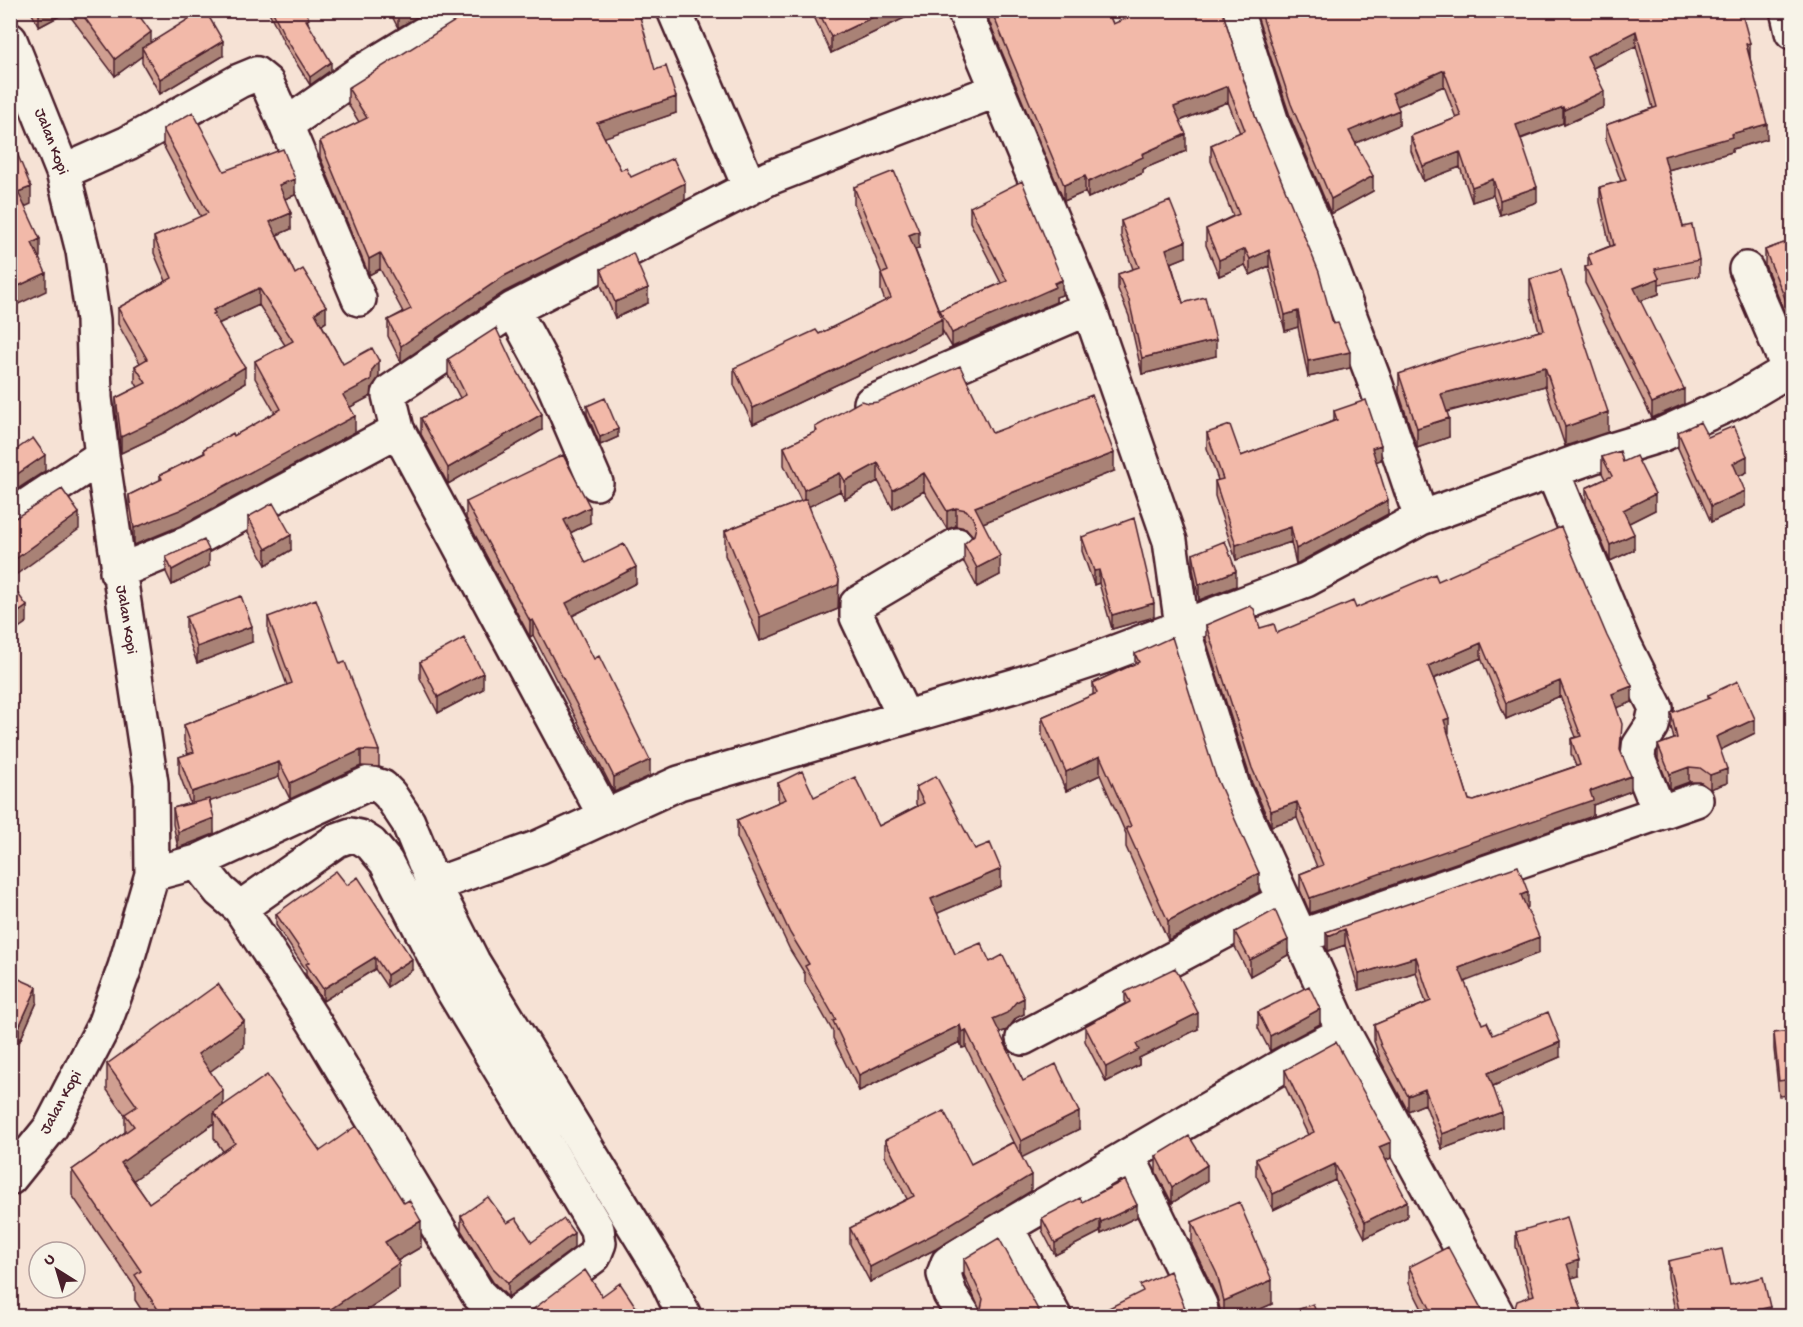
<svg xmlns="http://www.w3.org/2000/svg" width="1803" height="1327" font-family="'Gochi Hand',sans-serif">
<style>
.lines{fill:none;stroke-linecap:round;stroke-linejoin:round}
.minor-casing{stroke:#4a1f2b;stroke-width:38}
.minor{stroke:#f7f3e8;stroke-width:33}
.wall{fill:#d09f91;stroke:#4a1f2b;stroke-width:1.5;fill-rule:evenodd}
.shaded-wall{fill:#a98276;stroke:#4a1f2b;stroke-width:1.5}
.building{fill:#f2b9a9;stroke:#4a1f2b;stroke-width:1.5;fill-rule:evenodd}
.labels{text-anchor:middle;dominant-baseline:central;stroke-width:4.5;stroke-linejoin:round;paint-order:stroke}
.street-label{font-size:16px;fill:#4a1f2b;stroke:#f7f3e8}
</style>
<rect width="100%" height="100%" fill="#f6e2d5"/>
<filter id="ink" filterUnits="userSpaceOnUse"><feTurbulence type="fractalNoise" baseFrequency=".0167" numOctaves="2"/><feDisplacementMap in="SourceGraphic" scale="12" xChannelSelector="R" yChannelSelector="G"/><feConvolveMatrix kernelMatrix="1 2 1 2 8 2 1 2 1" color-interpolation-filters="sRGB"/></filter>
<g filter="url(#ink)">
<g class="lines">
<defs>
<path id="minor" d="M674,10L750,188
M964,10L1089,308L1170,541L1182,626L1234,790L1344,1033L1498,1316
M1236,10L1273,126L1317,229L1376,385L1421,518
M1787,10L1792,32
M10,40L63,172L83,251L93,320L95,398L102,456L151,783L152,874L125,967L104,1025L51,1127L10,1178
M286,125L358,74L450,18
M63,172L128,143L239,81L256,74L267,83L286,125L359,299
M1746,269L1789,370
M513,309L553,383L596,483
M871,403L1089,308
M397,429L605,816
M1553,473L1624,644L1656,708L1652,726L1639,746L1638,759L1659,811
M10,517L102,456
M117,572L188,543L389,435L397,429L389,395L391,391L513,309L769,178L997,90
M904,716L857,617V604L957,545
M197,862L220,891L240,908L314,1022L478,1294L500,1316
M152,874L197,862L369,783L382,787L390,795L408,822L434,885L473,962L665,1276L684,1316
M434,885L539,847L679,783L1017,685L1102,657L1306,580L1421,518L1605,452L1661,435L1738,400L1792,368
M240,908L337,840L351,835L360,837L371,844L386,862L450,986L597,1229L599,1243L594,1256L514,1316
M1299,937L1696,800
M1023,1038L1282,901
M1128,1156L1200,1305L1202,1316
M1006,1227L1054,1316
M964,1316L950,1294L944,1274L948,1263L960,1254L1299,1056L1344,1033"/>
</defs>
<use href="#minor" class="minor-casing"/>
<use href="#minor" class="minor"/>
</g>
<path class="wall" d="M30,10H136L151,42L223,56L160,94L142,63V56L115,76L67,12L39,27Z
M268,10H305L309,26L331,70L310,85L285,45Z
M389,10H429L398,28Z
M811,10H921L831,53Z
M989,10H1107L1113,24L1222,10L1255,116L1350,368L1308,377L1298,327L1285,331L1269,266L1250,275L1245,265L1219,276L1206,245V229L1233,216L1211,161V145L1240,133L1228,102L1180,121L1186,151L1143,169V173L1088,198L1085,192L1064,201L989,21Z
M1255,10H1741L1750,58L1767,139L1732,149V152L1668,170L1683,227L1699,260V276L1659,284V294L1640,301L1684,404L1652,418L1585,283V267L1588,266V255L1610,246L1600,202V187L1621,181L1606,140V125L1653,108L1636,46L1593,68L1604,107L1564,125L1563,123L1521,139L1537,202L1500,215L1493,195L1472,202L1460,167L1423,181L1411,151V136L1456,118L1444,86L1397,106L1399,125L1355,143L1373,191L1331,214L1291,119Z
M655,70L676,113L604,137L621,170L631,177L685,200L504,292L401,362L388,336V320L403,312L380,269L369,275L320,157V141L359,122L348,104V88Z
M163,129L224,171L295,195L285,199L291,229L277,235L295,274L326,322L322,325L343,364L379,377L372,387L371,396L350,407L355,432L180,526L134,545L129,512V495L160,480V475L204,453V449L234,436L275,413L255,378V361L285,345L259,305L218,324L245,383L165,432L121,453L116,414V398L138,387L135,382V366L140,363L118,324V308L166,281L154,253V237L201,217L163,145Z
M854,187L919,248L915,249L940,313V310L1001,283L970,222V207L1062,295L1056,297V302L952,347L942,330V335L753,424L734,385V368L819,334L885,301L881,290V274H882L854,204Z
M1121,221L1186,257L1171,263L1183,303L1216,356L1142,374L1129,316L1118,289V274L1133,269L1121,236Z
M1792,240V330L1765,265V250Z
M601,269L648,303L615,318L601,285Z
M1530,279L1608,432L1565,446L1545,386L1447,412L1449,437L1417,448L1399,393V374L1539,331L1530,298Z
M448,359L542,430L448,484L421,434V418L460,398L448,375Z
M869,403L992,433L1114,471L983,523L1000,575L977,587L964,562V544L973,536L966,528L956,526L947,529L924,491L893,509L878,481L845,499L840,491L809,506L838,609L760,641L725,555V531L801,501L784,465V447L815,432V427Z
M587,406L618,437L600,445L587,414Z
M1334,411L1381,460L1376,461L1388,514L1296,564L1291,542L1236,560L1215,496V481L1218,480L1207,448V433L1241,456L1334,421Z
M1678,432L1708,437L1747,472L1739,476L1745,506L1711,522L1678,448Z
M1602,457L1623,462L1655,510L1629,523L1634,550L1610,561L1586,504V488L1605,479L1602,473Z
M466,502L590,523L570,533L586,563L636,583L572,616L650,776L614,792L533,635L530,637L466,518Z
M248,517L291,550L266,565L248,532Z
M1082,537L1154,617L1112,629L1099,583L1094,585L1082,551Z
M1193,554L1236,586L1199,600L1193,569Z
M166,557L209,566L172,585L166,572Z
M1438,581L1632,702L1616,708L1622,740L1621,752L1631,791L1593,805V816L1310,913L1300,890V874L1317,867L1297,818L1271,826L1252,783L1206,640V625L1260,628L1277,633L1356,608ZM1481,658L1506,719L1560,696L1576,737L1571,739V754L1576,766L1474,801L1469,800L1448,734L1434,679Z
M186,617L252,642L197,663L186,632Z
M268,617L340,664L379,751V767L361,766L290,799L279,777L210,801L214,834L178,848L173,824V808L190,803L179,773V757L188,754L184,741V725L287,685L268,632Z
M1135,654L1216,777L1259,892L1168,940L1126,847V834L1100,775L1066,791L1042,736V717L1093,695V683L1135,664Z
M420,662L483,689L438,713L420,678Z
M1708,695L1755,733L1720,750L1727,783L1710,789L1700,782H1689L1670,789L1658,759V745L1674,739L1671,727V713L1708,699Z
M778,783L814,797L879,826L917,806L916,804V787L975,849L1001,886L937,913L955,954L990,962L1024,1014L1016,1018L1007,1030L999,1033L1023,1081L1079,1129L1021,1157L1031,1191L936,1249L870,1282L850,1244V1228L907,1199L885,1156V1140L971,1164L1013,1142L966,1047L962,1048L960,1042L859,1091L833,1038V1032L805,982V974L790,950L737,837V820L779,802L778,800Z
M1528,907L1526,908L1539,953L1464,981L1482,1024L1493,1035L1560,1057L1493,1086L1502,1127L1442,1149L1425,1104L1408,1111L1381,1061L1374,1041V1025L1426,1003L1416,972L1359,990L1345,945L1328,951L1326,948V932Z
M276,914L412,970L387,987L375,969L323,1001L306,975V970L276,925Z
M1235,932L1288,955L1250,976L1235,947Z
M10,975L37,1002L19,1043L10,1039Z
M1125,992L1198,1029L1139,1058V1065L1106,1082L1085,1041V1026L1125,1005Z
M1258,1012L1320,1024L1270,1051L1258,1028Z
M1792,1031V1095L1779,1096L1774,1049V1033Z
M244,1047L210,1071L223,1105L320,1151L421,1247L397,1261L399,1289L357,1317H146L135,1300V1287L72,1195V1170L125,1132V1115L107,1090V1064ZM214,1123V1138L223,1151L149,1203L133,1180Z
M1285,1070L1391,1158L1386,1160L1407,1217L1365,1238L1335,1180L1273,1210L1256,1175V1159L1308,1135L1285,1086Z
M1156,1156L1207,1181L1172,1203L1156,1172Z
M1082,1202L1137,1217L1101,1234L1100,1232L1055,1255L1042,1230V1218Z
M461,1216L507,1223L532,1242L574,1248L508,1297L493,1282L461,1230Z
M1192,1222L1272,1304L1242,1317H1222L1217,1297L1192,1245Z
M1516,1232L1579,1276L1571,1278L1580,1305L1530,1297L1516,1247Z
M964,1259L1042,1317L980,1310L964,1275Z
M1668,1261L1730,1285L1770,1317L1676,1315L1668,1277Z
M1409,1267L1482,1310L1425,1315L1409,1283Z"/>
<path class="shaded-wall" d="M39,10H67V12L39,27Z
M399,10H429L398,28V11Z
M888,10H921L831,53V37Z
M1636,31V46L1587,71V56Z
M151,32V49L142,48V56L115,76V59Z
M223,41V56L160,94V79Z
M1750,43V58L1746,44Z
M331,62V70L310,85V77Z
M1444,70V86L1392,108V93Z
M1228,86V102L1174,123V107Z
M1604,91V107L1564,125V110Z
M676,97V113L597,140V123Z
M1563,107V123L1516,140V125Z
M1399,110V125L1349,146V131Z
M1767,124V139L1732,149V152L1664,171V156L1731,134Z
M1186,134V151L1143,169V173L1088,198V182L1142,154Z
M1460,152V167L1423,181V166Z
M1085,176V192L1064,201V185Z
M1373,176V191L1331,214V199Z
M295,179V195L279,201V185Z
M1493,179V195L1472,202V187Z
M685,183V200L504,292L401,362V346L504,276Z
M31,187V204L18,210V192Z
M1537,187V202L1500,215V200Z
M291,213V229L270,238V222Z
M919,231V248L909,251V235Z
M40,239V257L32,261V243Z
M1186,241V257L1166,265V249Z
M1245,249V265L1219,276V260Z
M1269,250V266L1250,275V259Z
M380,253V269L369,275V259Z
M46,273V291L10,308V290Z
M1659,278V294L1634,303V288Z
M1062,280V295L1056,297V302L952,347V333Z
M259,288V305L215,325L213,331V310Z
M648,288V303L615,318V302Z
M326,306V322L315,329V313Z
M1298,311V327L1285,331V315Z
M942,319V335L753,424V408Z
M1216,340V356L1142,374V358Z
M1350,352V368L1308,377V361Z
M379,361V377L372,387L371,396L343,411V395L372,370Z
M245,367V383L165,432L121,453V437Z
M1545,367V386L1441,413V394Z
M1684,389V404L1652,418V403Z
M1608,412V432L1565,446V427Z
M542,414V430L448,484V468Z
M355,416V432L180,526L134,545V528Z
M1449,418V437L1417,448V428Z
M618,429V437L600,445V437Z
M1381,445V460L1372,463V448Z
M1114,453V471L975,526V507Z
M45,455V471L10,494V479Z
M1747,456V472L1733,479V463Z
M878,463V481L845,499V481Z
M840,473V491L804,509V490Z
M924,473V491L893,509V490Z
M1745,491V506L1711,522V506Z
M1655,494V510L1623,526V510Z
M1388,500V514L1296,564V549Z
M590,507V523L564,536V520Z
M956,508V526L947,529V511Z
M79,513V529L10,579V563Z
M1291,527V542L1236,560V545Z
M1634,534V550L1610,561V545Z
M291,535V550L266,565V549Z
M209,550V566L172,585V570Z
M1000,556V575L977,587V568Z
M636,567V583L566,619V603Z
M1099,570V583L1094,585V571Z
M1236,571V586L1199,600V585Z
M839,580L838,609L760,641V617Z
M1154,603V617L1112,629V615Z
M27,606V622L10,634V618Z
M533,620V635L530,637V621Z
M252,626V642L197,663V647Z
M1481,643V658L1428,681V666Z
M483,673V689L438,713V697Z
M1560,681V696L1506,719V703Z
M1632,686V702L1612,710V694Z
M1449,718V733L1444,735V720Z
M1755,719V733L1716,752V737Z
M361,750V766L290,799V783Z
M1100,756V775L1066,791V772Z
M650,760V776L614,792V777Z
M279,762V777L192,808V792Z
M1689,767V782L1670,789V774Z
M1727,769V783L1710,789V775Z
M1631,776V791L1593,805V816L1310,913V898L1590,791Z
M1297,802V818L1271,826V811Z
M214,818V834L178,848V832Z
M1001,869V886L931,916V899Z
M1259,873V892L1168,940V921Z
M1528,892V907L1521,910V895Z
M1345,929V945L1328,951V936Z
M1539,937V953L1459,984V968Z
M1288,940V955L1250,976V960Z
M375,957V969L323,1001V989Z
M1416,957V972L1359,990V974Z
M412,959V970L387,987V975Z
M37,987V1002L19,1043V1027Z
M1024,998V1014L1016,1018L1007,1030L993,1035V1019L1016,1002Z
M1320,1009V1024L1270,1051V1036Z
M1198,1013V1029L1139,1058V1065L1106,1082V1067L1136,1044Z
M244,1021V1047L198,1080V1054Z
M960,1025V1042L859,1091V1075Z
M966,1030V1047L962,1048V1032Z
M1560,1042V1057L1488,1088V1073Z
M1425,1089V1104L1408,1111V1096Z
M223,1090V1116L214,1112V1123L121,1189V1163Z
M1079,1112V1129L1021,1158V1141Z
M1502,1112V1127L1442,1149V1134Z
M1391,1142V1158L1379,1163V1147Z
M1335,1164V1180L1273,1210V1194Z
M1207,1165V1181L1172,1203V1187Z
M1031,1175V1191L936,1249L870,1282V1267Z
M1407,1201V1217L1365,1238V1222Z
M1137,1205V1217L1101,1234V1222Z
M1100,1219V1232L1055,1255V1243Z
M421,1221V1247L385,1268V1242Z
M574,1233V1248L508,1297V1283Z
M1579,1260V1276L1567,1279V1264Z
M399,1263V1289L357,1317H319Z
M1272,1280V1304L1242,1317H1224V1301Z
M1770,1307V1317H1743V1313Z
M1185,1308V1317H1167Z"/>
<path class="building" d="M79,10H135L151,32L115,59Z
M203,10H205L223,41L160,79L142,48Z
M272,10H305L309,19L306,20L331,62L310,77L285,37Z
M466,10H601V11L638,10L655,70L666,66L676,97L597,123L621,170L626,168L631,177L673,158L685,183L504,276L401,346L388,320L411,309L380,253L369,259L320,141L367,118L348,88L460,18Z
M818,10H888L831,37Z
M991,10H1107L1113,24L1146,10H1222L1255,116L1319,272L1333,324L1338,323L1350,352L1308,361L1298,311L1285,315L1269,250L1250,259L1245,249L1219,260L1206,229L1239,214L1211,145L1245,130L1228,86L1174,107L1186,134L1142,154L1143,157L1088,182L1085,176L1064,185Z
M1260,10H1741L1750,43L1746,44L1767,124L1731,134L1732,137L1664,156L1683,227L1692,225L1699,260L1655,269L1659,278L1634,288L1684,389L1652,403L1585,267L1592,265L1588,255L1614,245L1600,187L1626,180L1606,125L1657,107L1636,31L1587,56L1604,91L1564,110L1563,107L1516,125L1537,187L1500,200L1493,179L1472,187L1460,152L1423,166L1411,136L1461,116L1444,70L1392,93L1399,110L1349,131L1373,176L1331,199L1291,104Z
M193,112L224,171L283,149L295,179L279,185L291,213L270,222L295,274L303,269L326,306L315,313L343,364L372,348L379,361L372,370L371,380L343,395L355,416L180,510L134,528L129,495L162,479L160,475L205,453L204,449L233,433L234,436L281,409L255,361L293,341L259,288L213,310L215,313L213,314L245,367L165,416L121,437L116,398L146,383L135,366L147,359L118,308L172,278L154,237L208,213L163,129Z
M10,136L31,187L18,192L40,239L32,243L46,273L10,290Z
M894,171L919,231L909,235L942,319L753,408L734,368L816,330L819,334L891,298L881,274L888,271L854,187Z
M1022,181L1062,280L1054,283L1056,287L952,333L940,310L1007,281L970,207Z
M1170,201L1186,241L1166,249L1183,303L1205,297L1216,340L1142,358L1129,300L1118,274L1139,267L1121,221Z
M1792,240V315L1765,250Z
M633,253L648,288L615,302L601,269Z
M1561,270L1608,412L1565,427L1545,367L1441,394L1449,418L1417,428L1399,374L1459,353L1544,330L1530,279Z
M496,328L513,364L542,414L448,468L421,418L466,395L448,359Z
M960,366L992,433L1092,395L1114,453L975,507L1000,556L977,568L964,544L974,535L976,527L973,518L966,510L956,508L947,511L924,473L893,490L878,463L845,481L840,473L804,490L784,447L817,431L815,427L861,401L869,403L878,402Z
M605,398L618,429L600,437L587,406Z
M1366,400L1381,445L1372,448L1388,500L1296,549L1291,527L1236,545L1215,481L1223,479L1207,433L1230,425L1241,456L1337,420L1334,411Z
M1700,422L1708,437L1734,426L1747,456L1733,463L1745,491L1711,506L1678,432Z
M33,438L45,455L10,479V454Z
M1620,451L1623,462L1636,456L1655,494L1623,510L1634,534L1610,545L1586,488L1612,476L1602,457Z
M563,455L590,507L564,520L586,563L624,544L636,567L566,603L594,659L599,656L650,760L614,777L533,620L530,621L466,502Z
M62,489L79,513L10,563V520H12Z
M806,499L839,580L838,585L760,617L725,531Z
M273,503L291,535L266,549L248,517Z
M1134,518L1154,603L1112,615L1099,570L1094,571L1082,537Z
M1561,527L1607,636L1632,686L1612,694L1622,724L1620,750L1631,776L1590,791L1593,800L1310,898L1300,874L1323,865L1297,802L1271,811L1252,768L1206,625L1250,606L1254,609L1260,628L1274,624L1277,633L1353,601L1356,608L1435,574L1438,581ZM1481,643L1506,703L1560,681L1581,736L1571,739L1580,765L1474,801L1469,800L1444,720L1449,718L1428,666Z
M204,540L209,550L172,570L166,557Z
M1225,541L1236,571L1199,585L1193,554Z
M10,583L27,606L10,618Z
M241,596L252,626L197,647L186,617Z
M316,599L340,664L345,662L379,751L361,750L290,783L279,762L192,792L179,757L194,752L184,725L292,683L268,617Z
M1172,637L1216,777L1259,873L1168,921L1126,828L1131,826L1100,756L1066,772L1042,717L1097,693L1093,683L1139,662L1135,654Z
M464,638L483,673L438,697L420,662Z
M1738,681L1755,719L1716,737L1727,769L1710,775L1700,768L1689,767L1670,774L1658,745L1677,738L1671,713L1710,698L1708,695Z
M802,771L814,797L855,777L879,826L924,803L916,787L936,776L975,849L990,843L1001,869L931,899L955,954L981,943L990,962L1003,955L1024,998L1016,1002L1007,1013L993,1019L1023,1081L1056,1064L1079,1112L1021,1141L966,1030L962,1032L960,1025L859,1075L833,1021L836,1020L805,966L809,964L790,933L737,820L786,799L778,783Z
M209,799L214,818L178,832L173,808Z
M1518,866L1528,892L1521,895L1539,937L1459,968L1482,1024L1487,1022L1493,1035L1548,1012L1560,1042L1488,1073L1502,1112L1442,1134L1425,1089L1408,1096L1381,1046L1374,1025L1431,1001L1416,957L1359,974L1345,929L1328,936L1326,932Z
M336,871L347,885L358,877L412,959L387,975L375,957L323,989L306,964L309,962L276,914Z
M1275,910L1288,940L1250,960L1235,932Z
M1175,968L1198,1013L1136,1044L1139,1050L1106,1067L1085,1026L1130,1002L1125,992Z
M10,975L37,987L19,1027L10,1023Z
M218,984L244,1021L198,1054L223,1090L121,1163L149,1203L235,1143L214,1112L267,1075L320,1151L356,1126L404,1203L409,1200L421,1221L385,1242L399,1263L319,1317H163L135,1275L141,1271L72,1170L134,1126L125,1114L137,1106L107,1064Z
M1309,986L1320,1009L1270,1036L1258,1012Z
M1792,1031V1079L1779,1081L1774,1033Z
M1336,1042L1391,1142L1379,1147L1407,1201L1365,1222L1335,1164L1273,1194L1256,1159L1314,1132L1285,1070Z
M944,1111L971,1164L1014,1142L1031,1175L936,1233L870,1267L850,1228L914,1196L885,1140Z
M1189,1136L1207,1165L1172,1187L1156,1156Z
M1125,1180L1137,1205L1101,1222L1100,1219L1055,1243L1042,1218L1080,1198L1082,1202Z
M488,1197L507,1223L516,1218L532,1242L564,1219L574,1233L508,1283L493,1268L461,1216Z
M1239,1202L1272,1280L1224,1301L1217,1274L1192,1222Z
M1567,1217L1579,1260L1567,1264L1580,1305L1585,1317H1507L1514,1311L1517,1301L1534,1295L1516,1232Z
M999,1238L1042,1317H974L981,1309L983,1299L964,1259Z
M1448,1247L1482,1310L1489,1317H1419L1432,1312L1409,1267Z
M1722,1249L1730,1285L1763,1277L1770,1307L1743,1313V1317H1672L1680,1314L1668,1261Z
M585,1270L602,1296L620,1283L642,1316L641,1317H534L531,1311Z
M1170,1271L1185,1308L1167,1317H1091L1143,1291L1140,1285Z
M1313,1304L1318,1317H1279Z"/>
</g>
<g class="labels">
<g class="street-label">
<text transform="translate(50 142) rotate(69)">Jalan Kopi</text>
<text transform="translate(125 620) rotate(81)">Jalan Kopi</text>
<text transform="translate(62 1103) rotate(-61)">Jalan Kopi</text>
</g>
</g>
<rect width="1803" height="1327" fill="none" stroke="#f7f3e8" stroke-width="36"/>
<rect x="18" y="18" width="1767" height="1291" fill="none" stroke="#4a1f2b" stroke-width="2" filter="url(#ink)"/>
<g transform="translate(57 1270) rotate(323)"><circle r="28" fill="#f7f3e8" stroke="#b29e9c" stroke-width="1.5"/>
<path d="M0-4.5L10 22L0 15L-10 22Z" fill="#4a1f2b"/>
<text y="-9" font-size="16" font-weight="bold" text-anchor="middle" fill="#4a1f2b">U</text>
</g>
</svg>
